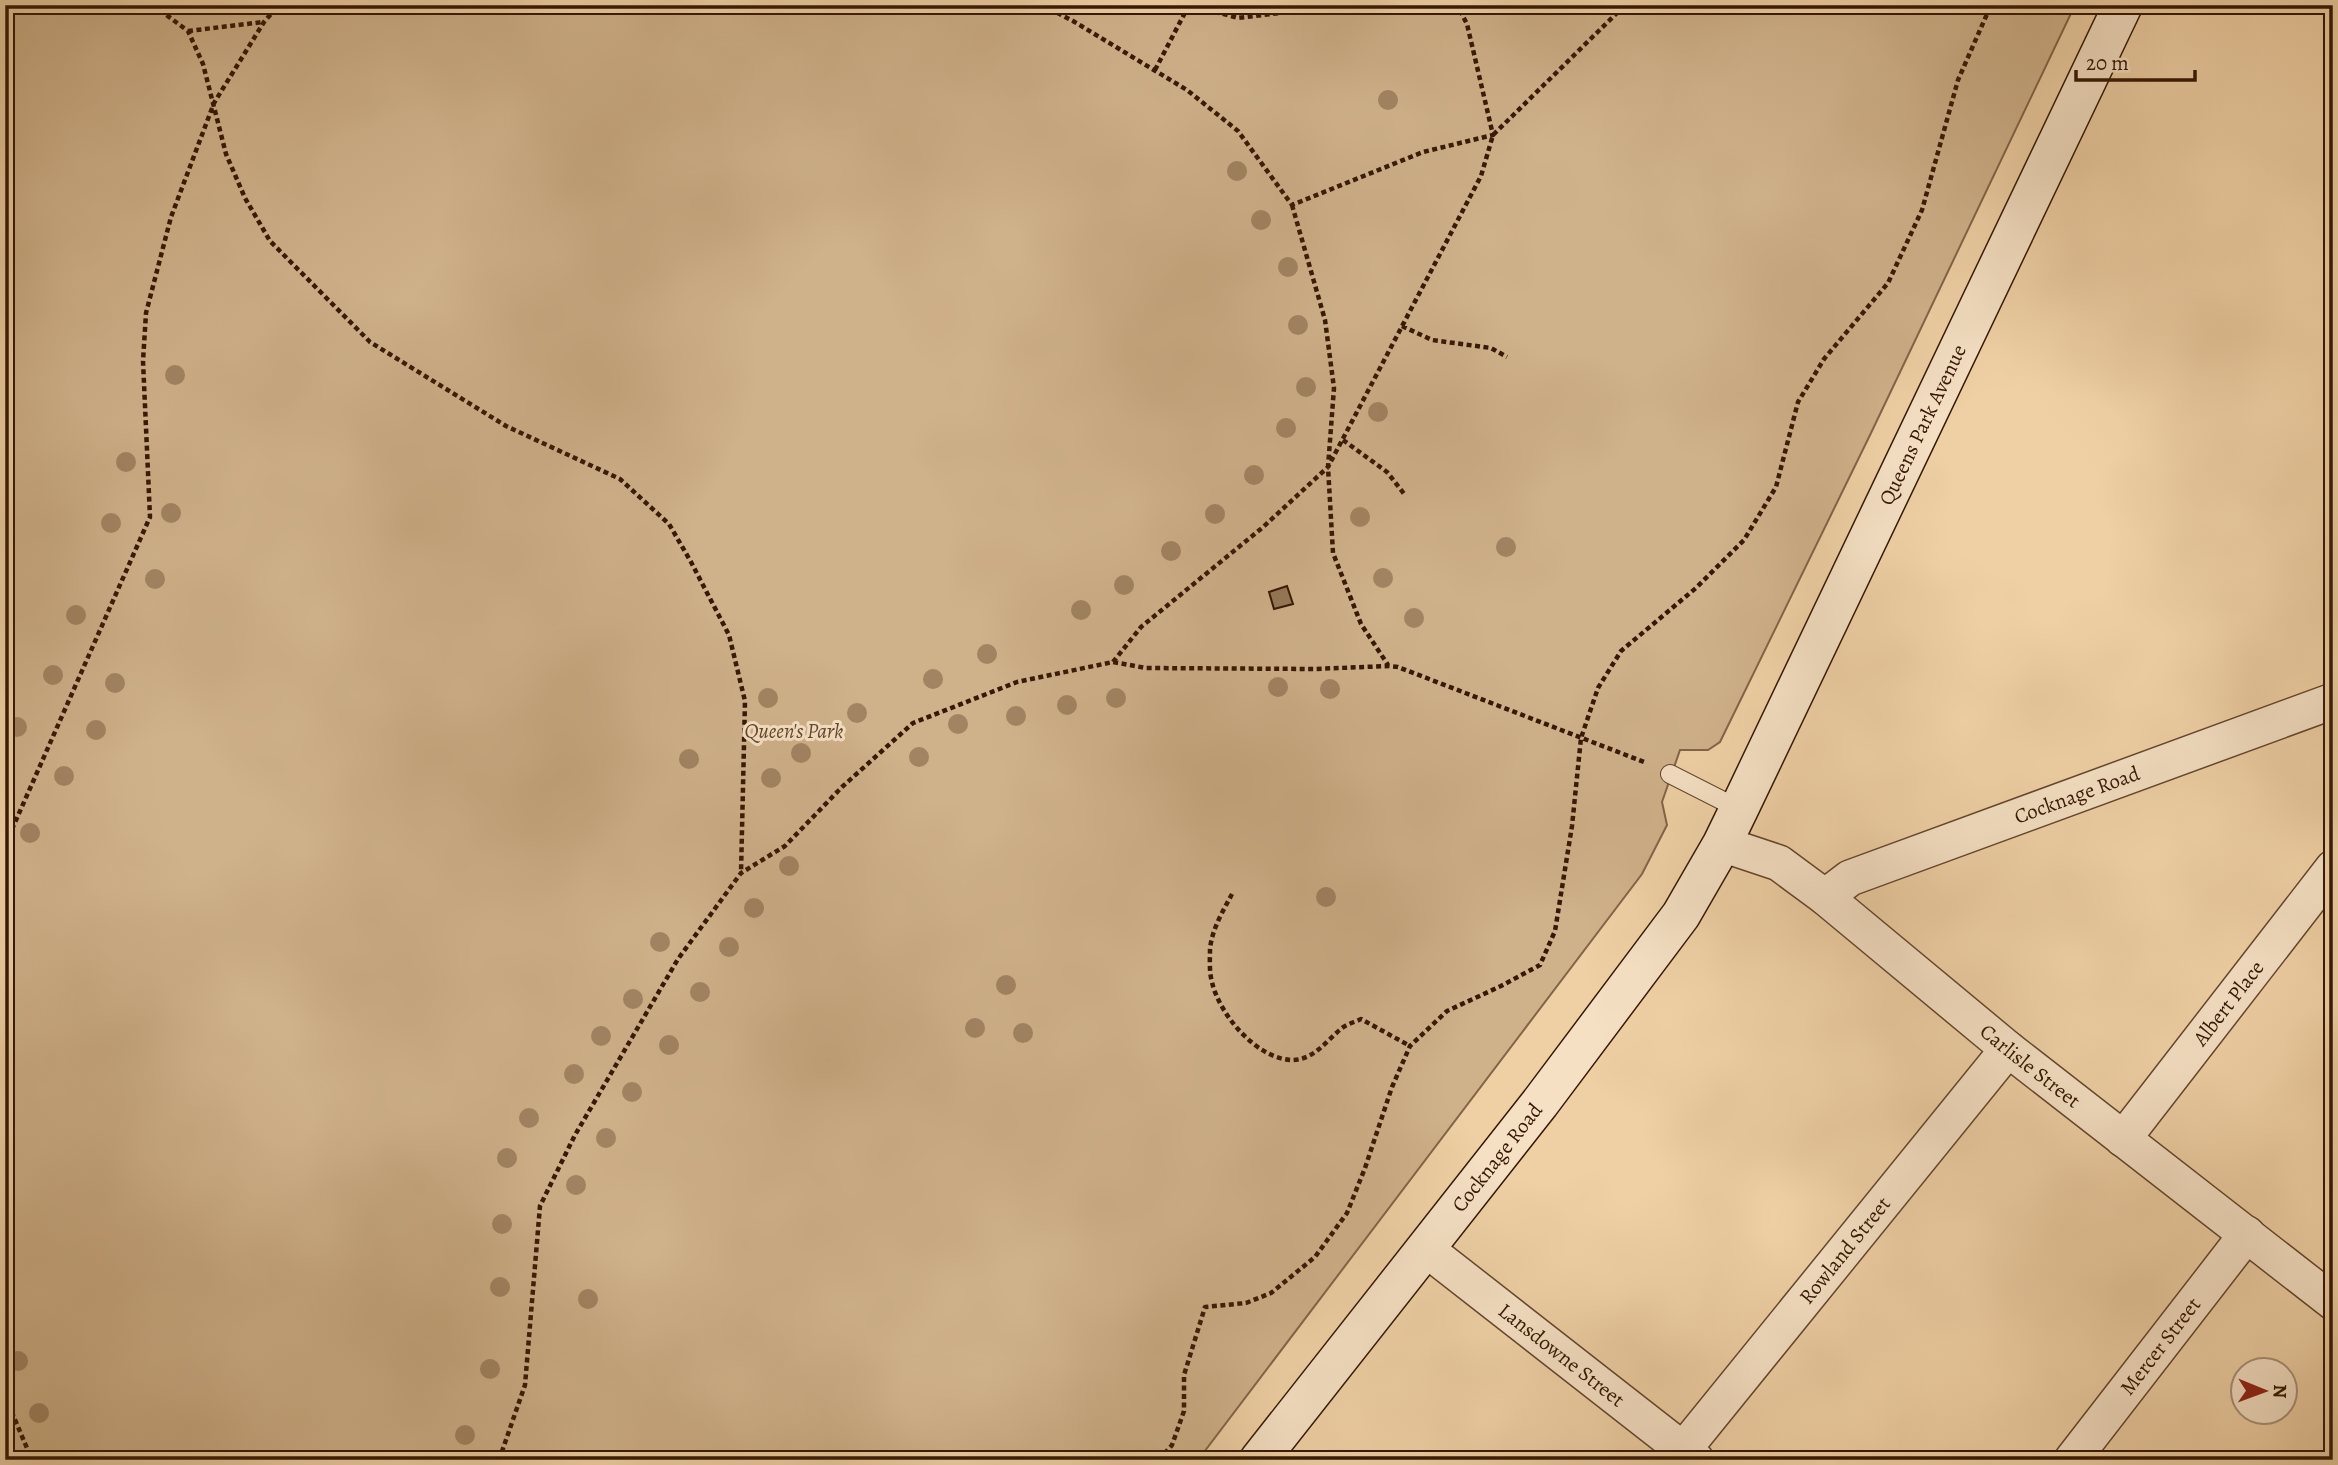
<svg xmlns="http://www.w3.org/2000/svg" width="2338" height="1465" font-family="Alegreya,serif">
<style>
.green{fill:#cfb18a;stroke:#826448;stroke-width:2}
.building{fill:#967858;stroke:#351805;stroke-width:2}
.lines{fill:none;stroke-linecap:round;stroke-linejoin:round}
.lane-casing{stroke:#64462d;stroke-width:20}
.street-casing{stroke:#64462d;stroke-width:38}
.secondary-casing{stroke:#351805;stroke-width:41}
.path{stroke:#351805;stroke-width:4.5;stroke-dasharray:5 3.5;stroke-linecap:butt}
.lane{stroke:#f5e0c4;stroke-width:18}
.street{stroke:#f5e0c4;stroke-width:35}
.secondary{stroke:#f5e0c4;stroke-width:38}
.tree{fill:#a28463}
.labels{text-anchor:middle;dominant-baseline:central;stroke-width:6;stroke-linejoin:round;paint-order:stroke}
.street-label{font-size:21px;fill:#351805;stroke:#f5e0c4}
.park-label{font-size:21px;font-style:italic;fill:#63462d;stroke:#f5e0c4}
</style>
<rect width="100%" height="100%" fill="#efd0a5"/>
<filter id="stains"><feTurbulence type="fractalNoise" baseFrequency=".00286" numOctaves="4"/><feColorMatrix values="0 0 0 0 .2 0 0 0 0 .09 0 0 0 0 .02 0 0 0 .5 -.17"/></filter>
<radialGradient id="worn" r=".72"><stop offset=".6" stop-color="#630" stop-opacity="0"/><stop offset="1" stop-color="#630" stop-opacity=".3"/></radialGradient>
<path class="green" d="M5,5H2075L1871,433L1720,742L1708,750H1680L1662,802L1667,825L1642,874L1198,1460H5Z"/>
<path class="building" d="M1287,586L1293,604L1274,609L1269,592Z"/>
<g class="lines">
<defs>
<path id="lane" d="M1670,774L1739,809"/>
<g id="street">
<path id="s1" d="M1722,844L1779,863L1825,897L2008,1049L2333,1302"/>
<path id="s2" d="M1825,897L1850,878L2333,701"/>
<path id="s3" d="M2123,1139L2333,868"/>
<path id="s4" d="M1426,1249L1696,1460"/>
<path id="s5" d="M1683,1450L2008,1049"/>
<path id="s6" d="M2072,1460L2247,1234"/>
</g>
<g id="secondary">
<path id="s7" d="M1259,1460L1540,1103L1681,915L1722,844L1739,809L2123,5"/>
</g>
</defs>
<use href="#lane" class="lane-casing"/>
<use href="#street" class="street-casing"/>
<use href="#secondary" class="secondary-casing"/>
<path class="path" d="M153,5L188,31L203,64L226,154L245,198L270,241L370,342L506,426L620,479L669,524L691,562L729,635L745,701L741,873
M1042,5L1073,21L1187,90L1238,131L1292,205L1423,152L1493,135L1467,24L1457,5
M1190,5L1238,18L1289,12L1300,5
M1621,11L1637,5
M188,31L263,22
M1155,70L1189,5
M1292,205L1325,320L1334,388L1328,467L1333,553L1361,624L1388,665
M1402,326L1432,340L1491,348L1507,357
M1343,440L1387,472L1405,495
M1113,662L1141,627L1262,528L1328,467L1481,176L1493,135L1625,5
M5,845L150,517L143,361L146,313L171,217L214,103L264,22L279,5
M1232,894C1223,911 1212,929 1210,949C1210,959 1209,972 1212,982C1219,1014 1257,1060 1293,1060C1315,1059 1326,1041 1342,1028C1347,1024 1355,1022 1361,1019L1410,1046
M5,1396L32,1460
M499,1460L525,1385L540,1206L575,1135L678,959L741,873L785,846L842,787L913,723L1017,682L1113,662L1146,668L1314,669L1389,666L1398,667L1644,762
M1159,1460L1172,1445L1184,1411V1375L1205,1307L1246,1303L1271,1293L1315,1257L1347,1213L1365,1168L1392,1087L1410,1046L1447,1011L1501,986L1540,965L1555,931L1572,826L1581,738L1598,688L1621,651L1696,588L1744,540L1776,487L1798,402L1824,359L1888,283L1922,210L1958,80L1991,5"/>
<use href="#lane" class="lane"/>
<use href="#street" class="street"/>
<use href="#secondary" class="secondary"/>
</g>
<g class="tree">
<circle cx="1388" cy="100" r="10"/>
<circle cx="1237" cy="171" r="10"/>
<circle cx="1261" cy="220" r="10"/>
<circle cx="1288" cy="267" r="10"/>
<circle cx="1298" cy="325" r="10"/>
<circle cx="175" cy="375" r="10"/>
<circle cx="1306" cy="387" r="10"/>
<circle cx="1378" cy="412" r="10"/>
<circle cx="1286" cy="428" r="10"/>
<circle cx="126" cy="462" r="10"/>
<circle cx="1254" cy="475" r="10"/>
<circle cx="171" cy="513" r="10"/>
<circle cx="1215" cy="514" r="10"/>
<circle cx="1360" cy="517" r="10"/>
<circle cx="111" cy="523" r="10"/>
<circle cx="1506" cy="547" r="10"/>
<circle cx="1171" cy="551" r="10"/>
<circle cx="1383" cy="578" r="10"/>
<circle cx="155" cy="579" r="10"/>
<circle cx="1124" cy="585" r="10"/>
<circle cx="1081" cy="610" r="10"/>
<circle cx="76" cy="615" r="10"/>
<circle cx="1414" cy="618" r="10"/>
<circle cx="987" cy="654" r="10"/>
<circle cx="53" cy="675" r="10"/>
<circle cx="933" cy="679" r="10"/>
<circle cx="115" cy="683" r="10"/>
<circle cx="1278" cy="687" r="10"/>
<circle cx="1330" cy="689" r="10"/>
<circle cx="768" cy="698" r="10"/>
<circle cx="1116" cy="698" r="10"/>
<circle cx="1067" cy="705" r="10"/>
<circle cx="857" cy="713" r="10"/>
<circle cx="1016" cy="716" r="10"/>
<circle cx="958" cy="724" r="10"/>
<circle cx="17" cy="727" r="10"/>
<circle cx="96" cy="730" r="10"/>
<circle cx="801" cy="753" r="10"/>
<circle cx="919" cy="757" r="10"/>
<circle cx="689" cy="759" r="10"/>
<circle cx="64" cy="776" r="10"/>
<circle cx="771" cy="778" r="10"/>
<circle cx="30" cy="833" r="10"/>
<circle cx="789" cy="866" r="10"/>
<circle cx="1326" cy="897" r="10"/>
<circle cx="754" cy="908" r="10"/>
<circle cx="660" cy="942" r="10"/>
<circle cx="729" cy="947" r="10"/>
<circle cx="1006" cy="985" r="10"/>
<circle cx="700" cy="992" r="10"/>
<circle cx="633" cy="999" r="10"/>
<circle cx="975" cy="1028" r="10"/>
<circle cx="1023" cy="1033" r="10"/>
<circle cx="601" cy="1036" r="10"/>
<circle cx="669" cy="1045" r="10"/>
<circle cx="574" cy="1074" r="10"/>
<circle cx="632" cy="1092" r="10"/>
<circle cx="529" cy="1118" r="10"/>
<circle cx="606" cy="1138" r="10"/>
<circle cx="507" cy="1158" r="10"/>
<circle cx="576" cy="1185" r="10"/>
<circle cx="502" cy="1224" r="10"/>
<circle cx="500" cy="1287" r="10"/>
<circle cx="588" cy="1299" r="10"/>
<circle cx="18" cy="1361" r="10"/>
<circle cx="490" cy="1369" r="10"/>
<circle cx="39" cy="1413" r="10"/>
<circle cx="465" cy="1435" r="10"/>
</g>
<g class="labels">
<g class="street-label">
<text stroke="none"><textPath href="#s7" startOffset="1236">Queens Park Avenue</textPath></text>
<text stroke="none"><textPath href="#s2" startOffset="273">Cocknage Road</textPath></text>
<text stroke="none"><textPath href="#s3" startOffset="172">Albert Place</textPath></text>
<text stroke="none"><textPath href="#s1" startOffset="383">Carlisle Street</textPath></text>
<text stroke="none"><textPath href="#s7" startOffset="385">Cocknage Road</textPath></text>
<text stroke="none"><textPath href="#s5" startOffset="257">Rowland Street</textPath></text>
<text stroke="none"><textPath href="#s6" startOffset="144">Mercer Street</textPath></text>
<text stroke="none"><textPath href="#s4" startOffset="172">Lansdowne Street</textPath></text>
</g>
<g class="park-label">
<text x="794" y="731">Queen's Park</text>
</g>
</g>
<rect width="2338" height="1465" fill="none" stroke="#efd0a5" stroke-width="28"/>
<rect x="7" y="7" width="2324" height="1451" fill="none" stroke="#351805" stroke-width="3.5"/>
<rect x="14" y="14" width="2310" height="1437" fill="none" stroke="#351805" stroke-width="2"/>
<g transform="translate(2264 1391) rotate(91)"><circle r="33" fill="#f5e0c4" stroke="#a89078" stroke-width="2"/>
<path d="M0-5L12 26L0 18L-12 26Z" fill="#8f2418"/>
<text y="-10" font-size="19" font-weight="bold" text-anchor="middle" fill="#351805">N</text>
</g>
<path d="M2076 70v10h119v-10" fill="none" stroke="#351805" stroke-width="3.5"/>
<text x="2086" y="70" font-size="21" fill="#351805" stroke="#f5e0c4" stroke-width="5" paint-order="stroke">20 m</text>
<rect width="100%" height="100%" filter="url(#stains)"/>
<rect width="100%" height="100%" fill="url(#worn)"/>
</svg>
